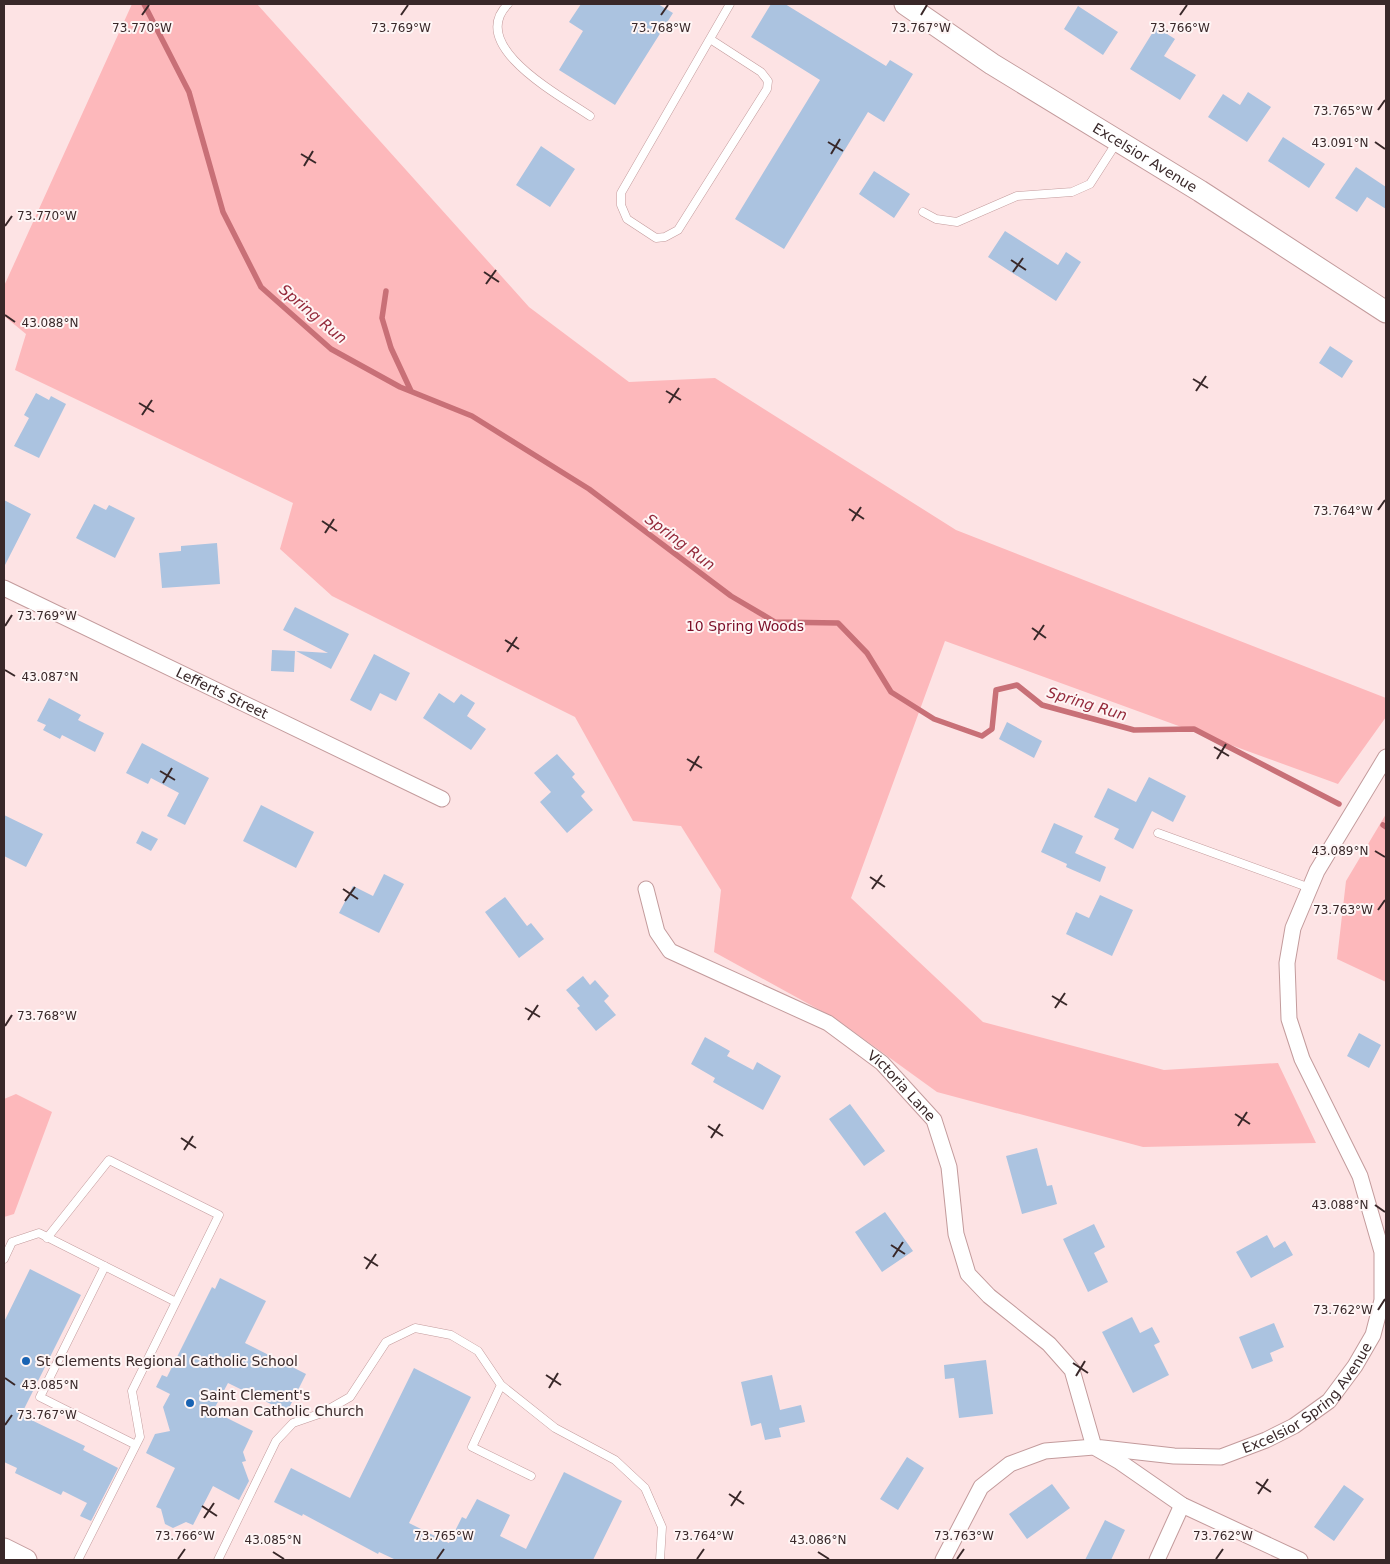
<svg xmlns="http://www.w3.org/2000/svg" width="1390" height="1564" font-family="'DejaVu Sans',sans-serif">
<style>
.green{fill:#fdb8bb}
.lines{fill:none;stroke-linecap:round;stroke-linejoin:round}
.stream{stroke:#c87077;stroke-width:5.5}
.building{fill:#abc3e0}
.lane-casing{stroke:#c39b9c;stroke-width:9}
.street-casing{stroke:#c39b9c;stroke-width:17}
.secondary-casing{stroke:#c39b9c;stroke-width:23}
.lane{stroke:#fff;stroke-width:8}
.street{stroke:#fff;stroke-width:15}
.secondary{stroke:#fff;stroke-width:21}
.ticks{fill:none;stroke:#392829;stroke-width:2}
.poi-dot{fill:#1963b3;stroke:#fef5f5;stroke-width:2}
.labels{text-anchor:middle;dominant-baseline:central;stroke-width:4;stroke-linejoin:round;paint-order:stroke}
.street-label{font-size:14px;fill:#392829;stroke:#fef5f5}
.park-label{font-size:14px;fill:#7b0d27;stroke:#fef5f5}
.poi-label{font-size:14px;fill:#392829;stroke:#fef5f5;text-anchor:start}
.water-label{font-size:15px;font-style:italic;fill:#952b3c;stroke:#fef5f5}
.ticks-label{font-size:12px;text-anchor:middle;fill:#392829;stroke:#fef5f5;stroke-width:4;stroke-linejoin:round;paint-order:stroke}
</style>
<rect width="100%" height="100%" fill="#fde3e4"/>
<path class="green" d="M132,4H257L529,307L629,382L715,378L956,530L1386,698V717L1338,784L945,641L851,898L983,1022L1164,1070L1278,1063L1316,1143L1143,1147L937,1092L836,1019L714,952L721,890L681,826L633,821L575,717L332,596L280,549L293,503L15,370L26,334L4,316V286Z
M1386,814V982L1337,959L1346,881Z
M16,1094L52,1112L14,1214L4,1217V1099Z"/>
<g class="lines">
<path class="stream" d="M144,4L189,92L223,212L261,287L331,349L400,387L472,416L589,489L731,596L775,622L838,623L867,653L891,692L934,719L982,736L992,729L996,690L1017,685L1042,705L1134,730L1194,729L1339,804
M386,291L382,318L391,348L411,391
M1383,825L1386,827"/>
</g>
<path class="building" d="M581,4H658L673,13L615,105L559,70L583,31L569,22Z
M771,4H785L886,66L890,60L913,74L884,122L868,112L784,249L735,219L820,80L751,37Z
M1078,6L1118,32L1103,55L1064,29Z
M1156,27L1175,39L1164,56L1196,75L1180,100L1130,69Z
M1248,92L1271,107L1247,142L1208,117L1223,94L1240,105Z
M1283,137L1325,164L1309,188L1268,161Z
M541,146L575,169L550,207L516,185Z
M1356,167L1386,187V209L1367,197L1357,212L1335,198Z
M874,171L910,194L894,218L859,194Z
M1005,231L1058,265L1066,252L1081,262L1056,301L988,257Z
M1330,346L1353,361L1342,378L1319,363Z
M36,393L49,400L51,396L66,404L39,458L14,446L29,418L24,415Z
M4,500L31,514L4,567Z
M94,504L106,510L109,505L135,518L115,558L76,538Z
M217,543L220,584L162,588L159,553L181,551V546Z
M295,607L349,634L331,669L296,651L328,653L283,630Z
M272,650L295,651L294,672L271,671Z
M374,654L410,673L396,701L380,693L371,711L350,700Z
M439,693L454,703L461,694L475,703L467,716L486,729L471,750L423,718Z
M49,698L81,715L78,720L104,733L95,752L62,735L60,739L43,730L46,725L37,721Z
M1007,722L1042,741L1034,758L999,739Z
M142,743L209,778L185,825L167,816L179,793L151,778L148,784L126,773Z
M557,754L575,774L572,777L585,792L581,796L593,810L567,833L540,802L551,792L534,773Z
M1149,777L1186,796L1173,822L1152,811L1133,849L1114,839L1119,829L1094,817L1108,788L1136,802Z
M261,805L314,832L296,868L243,841Z
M4,815L43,834L26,867L4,856Z
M1054,823L1083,836L1075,853L1106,867L1100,882L1066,867L1067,864L1041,852Z
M142,831L158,839L151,851L136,843Z
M384,874L404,884L379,933L339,913L353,886L373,896Z
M1100,895L1133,910L1112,956L1066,934L1076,912L1089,918Z
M505,897L527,926L531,923L544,939L519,958L485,912Z
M583,976L590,985L595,980L609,996L604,1001L616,1015L596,1031L577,1008L580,1006L566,990Z
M1359,1033L1381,1045L1369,1068L1347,1056Z
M705,1037L730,1051L727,1056L753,1070L757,1062L781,1076L763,1110L713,1082L715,1078L691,1064Z
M850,1104L885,1151L864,1166L829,1119Z
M1037,1148L1047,1186L1052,1185L1057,1204L1022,1214L1006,1156Z
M885,1212L913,1251L882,1272L855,1232Z
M1094,1224L1105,1247L1094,1253L1108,1282L1088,1292L1063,1239Z
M1267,1235L1274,1248L1285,1241L1293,1255L1251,1278L1236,1252Z
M30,1269L81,1295L21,1415L85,1446L83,1450L118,1468L91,1521L80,1516L87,1503L63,1491L61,1495L15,1473L17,1468L4,1462V1322Z
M220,1278L266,1301L245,1343L306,1374L287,1412L228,1383L213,1411L253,1431L243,1452L246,1461L242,1462L249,1481L239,1500L213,1486L193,1525L186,1522L173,1528L165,1524L161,1509L156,1507L175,1468L146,1453L155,1434L170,1431L163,1407L170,1394L156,1387L162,1375L167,1377L212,1287L215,1289Z
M1132,1317L1140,1333L1152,1327L1160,1342L1154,1345L1169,1375L1133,1393L1102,1332Z
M1274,1323L1284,1347L1270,1353L1273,1361L1252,1369L1239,1337Z
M986,1360L993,1414L959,1418L954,1378L945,1379L944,1365Z
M414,1368L471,1397L409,1523L449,1543L462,1517L466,1519L477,1499L510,1515L500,1536L526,1549L564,1472L622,1501L593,1560H396L379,1552L378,1554L303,1514L302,1516L274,1502L291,1468L350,1498Z
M772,1375L780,1410L801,1405L805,1422L779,1428L781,1437L765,1440L761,1423L751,1426L741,1382Z
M907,1457L924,1468L898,1510L880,1499Z
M1052,1484L1070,1508L1027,1539L1009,1514Z
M1344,1485L1364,1499L1334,1541L1314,1527Z
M1105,1520L1125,1530L1111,1560H1085Z"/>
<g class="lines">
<defs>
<path id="lane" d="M508,4C466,46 561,96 590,116
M710,39L761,72L768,81L767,89L678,230L665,237L656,238L627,219L621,205V193L730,4
M923,212L936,219L957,222L1017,196L1072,192L1090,184L1117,142
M1158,833L1310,888
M47,1238L109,1160L219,1215L132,1391L140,1437L78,1560
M4,1259L12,1242L39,1233L176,1302
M105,1266L40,1397L136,1445
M501,1385L472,1447L531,1476
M218,1560L276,1441L293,1423L322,1413L350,1397L386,1342L415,1328L451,1335L478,1351L501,1385L555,1428L615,1460L645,1488L662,1527L660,1560"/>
<g id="street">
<path id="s1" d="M4,588L442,799"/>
<path id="s2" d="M646,889L657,932L670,951L828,1023L882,1063L934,1120L949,1167L956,1234L968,1274L989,1296L1049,1344L1072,1370L1094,1447L1174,1456L1221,1457L1266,1440L1294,1426L1329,1401L1355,1366L1373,1335L1382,1300V1252L1360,1176L1302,1059L1289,1019L1287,963L1293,928L1317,871L1386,757"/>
<path d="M943,1560L981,1487L1010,1464L1045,1451L1094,1447L1120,1462L1182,1505L1300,1560"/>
<path d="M1157,1560L1182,1505"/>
</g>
<g id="secondary">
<path id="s3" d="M905,4L992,64L1200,191L1386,312"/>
<path d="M4,1549L26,1560"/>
</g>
</defs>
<use href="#lane" class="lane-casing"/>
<use href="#street" class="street-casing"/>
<use href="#secondary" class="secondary-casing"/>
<use href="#lane" class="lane"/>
<use href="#street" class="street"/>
<use href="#secondary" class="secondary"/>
</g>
<path class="ticks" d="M142,15L149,5M401,15L408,5M661,15L668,5M921,15L927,5M1180,15L1187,5M1378,110L1385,100M828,142L843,151M1375,142L1385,149M301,154L316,163M831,154L840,139M304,166L313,151M5,226L12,216M1011,260L1026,270M484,272L499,282M1013,272L1023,258M486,284L496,270M5,315L15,322M1193,379L1208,388M666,391L681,400M1196,391L1206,376M139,403L154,412M669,403L679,388M142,415L152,400M849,509L864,519M1378,510L1385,500M322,521L337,531M852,521L861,507M325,533L334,519M5,626L12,615M1032,628L1046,638M505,640L519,649M1034,640L1044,625M507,652L517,637M5,670L15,676M1214,747L1229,756M687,759L702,768M1217,759L1226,744M160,771L175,780M690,771L699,756M163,783L172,768M1375,851L1385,857M870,877L885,887M343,889L358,899M872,889L882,875M345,901L355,887M1378,910L1385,900M1052,996L1067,1005M525,1008L540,1017M1055,1008L1065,993M528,1020L538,1005M5,1026L12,1015M1235,1114L1250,1124M708,1126L723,1136M1238,1126L1247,1112M181,1138L196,1148M711,1138L720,1124M184,1150L193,1136M1375,1205L1385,1212M891,1245L905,1254M364,1257L378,1266M893,1257L903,1242M366,1269L376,1254M1378,1310L1385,1299M1073,1363L1088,1373M546,1375L561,1385M1076,1376L1085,1361M5,1378L15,1385M549,1388L558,1373M5,1425L12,1415M1256,1482L1271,1492M729,1494L744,1504M1258,1494L1268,1479M202,1506L217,1516M731,1506L741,1491M204,1518L214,1503M273,1552L284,1559M818,1552L829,1559M178,1559L185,1549M437,1559L444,1549M697,1559L704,1549M957,1559L964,1549M1216,1559L1223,1549"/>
<g class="poi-dot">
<circle cx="26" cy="1361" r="5"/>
<circle cx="190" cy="1403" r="5"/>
</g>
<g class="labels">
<g class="street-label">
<text stroke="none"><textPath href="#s3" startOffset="285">Excelsior Avenue</textPath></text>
<text stroke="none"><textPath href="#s1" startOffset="242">Lefferts Street</textPath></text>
<text stroke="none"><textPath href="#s2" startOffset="338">Victoria Lane</textPath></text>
<text stroke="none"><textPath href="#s2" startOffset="1001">Excelsior Spring Avenue</textPath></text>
</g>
<g class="park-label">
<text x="745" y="626">10 Spring Woods</text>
</g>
<g class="poi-label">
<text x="36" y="1361">St Clements Regional Catholic School</text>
<text x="200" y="1395">Saint Clement's<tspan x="200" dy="16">Roman Catholic Church</tspan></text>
</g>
<g class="water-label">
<text transform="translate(313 314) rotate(40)">Spring Run</text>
<text transform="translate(680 542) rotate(37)">Spring Run</text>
<text transform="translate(1087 704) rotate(17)">Spring Run</text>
</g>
</g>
<g class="ticks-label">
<text x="142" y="32">73.770°W</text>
<text x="401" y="32">73.769°W</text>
<text x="661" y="32">73.768°W</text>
<text x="921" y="32">73.767°W</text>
<text x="1180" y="32">73.766°W</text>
<text x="1343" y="115">73.765°W</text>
<text x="1340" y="147">43.091°N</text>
<text x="47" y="220">73.770°W</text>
<text x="50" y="327">43.088°N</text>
<text x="1343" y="515">73.764°W</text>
<text x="47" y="620">73.769°W</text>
<text x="50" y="681">43.087°N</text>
<text x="1340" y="855">43.089°N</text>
<text x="1343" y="914">73.763°W</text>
<text x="47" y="1020">73.768°W</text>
<text x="1340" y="1209">43.088°N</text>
<text x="1343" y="1314">73.762°W</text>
<text x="50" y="1389">43.085°N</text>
<text x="47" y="1419">73.767°W</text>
<text x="185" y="1540">73.766°W</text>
<text x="444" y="1540">73.765°W</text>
<text x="704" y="1540">73.764°W</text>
<text x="964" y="1540">73.763°W</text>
<text x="1223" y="1540">73.762°W</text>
<text x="273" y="1544">43.085°N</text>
<text x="818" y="1544">43.086°N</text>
</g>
<rect width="1390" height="1564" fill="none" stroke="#392829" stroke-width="10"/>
</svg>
